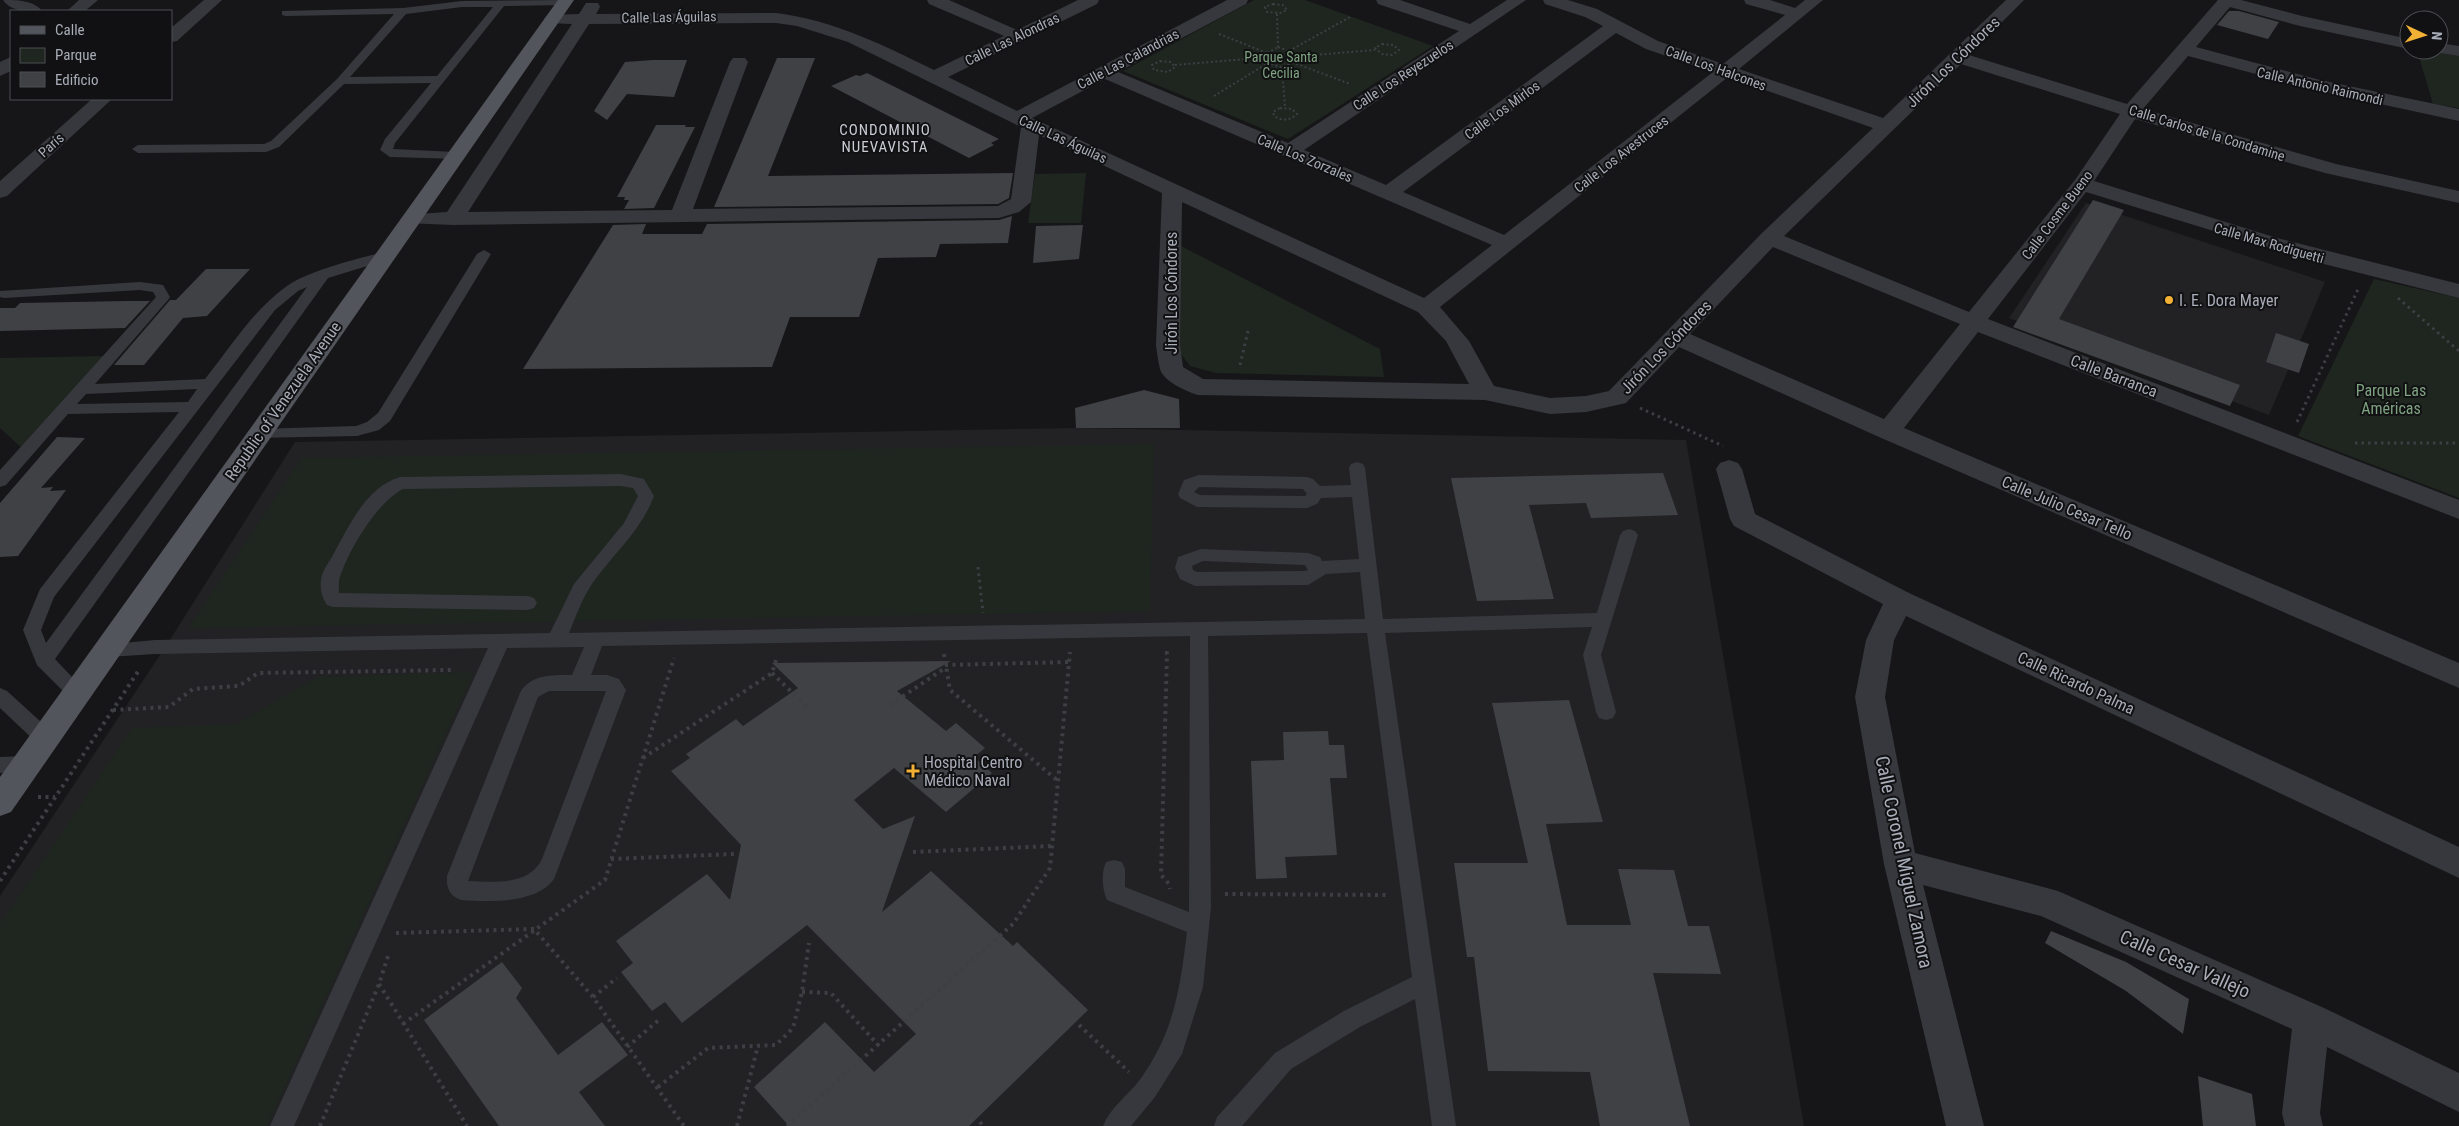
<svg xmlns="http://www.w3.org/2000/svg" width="2459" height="1126" font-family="'Roboto Condensed',sans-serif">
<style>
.built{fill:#222225}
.green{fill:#1e261f}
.building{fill:#404145}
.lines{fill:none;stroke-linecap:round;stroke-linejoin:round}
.path-far2{stroke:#3d3f44;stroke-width:2;stroke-dasharray:2 2.5;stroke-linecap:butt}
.path-far1{stroke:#3d3f44;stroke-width:3;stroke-dasharray:2.5 4;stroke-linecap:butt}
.path{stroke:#3d3f44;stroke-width:4;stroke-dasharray:3 4.5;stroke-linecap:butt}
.service{fill:#37383d;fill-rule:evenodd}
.minor{fill:#37383d;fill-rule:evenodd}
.primary{fill:#53555c;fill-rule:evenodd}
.poi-dot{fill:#f2b134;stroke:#111113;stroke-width:2}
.labels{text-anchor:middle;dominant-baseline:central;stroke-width:4;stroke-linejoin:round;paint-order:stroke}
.far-street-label{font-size:14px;fill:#a8adb8;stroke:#111113}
.far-park-label{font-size:14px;fill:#7fa381;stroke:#111113}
.far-neighbourhood-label{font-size:15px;letter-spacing:1px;fill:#c9ccd4;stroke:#111113}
.street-label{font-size:16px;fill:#a8adb8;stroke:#111113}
.poi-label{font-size:16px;fill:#a8adb8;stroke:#111113;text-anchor:start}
.park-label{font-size:16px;fill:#7fa381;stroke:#111113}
.near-street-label{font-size:19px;fill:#a8adb8;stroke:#111113}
</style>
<rect width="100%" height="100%" fill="#161618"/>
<path class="built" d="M2086,203L2325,282L2269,415L2009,318Z
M1076,428L1686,440L1804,1126H0V896L166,646L295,442Z"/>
<path class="green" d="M1254,0H1305L1433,46L1288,139L1123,71Z
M2417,50L2459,56V108L2433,104Z
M1086,173L1081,223H1028L1035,174Z
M1179,245L1380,349L1384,377L1216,373L1190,366L1178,350Z
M2374,279L2459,298V498L2298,436Z
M110,356L25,451L0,428V358Z
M1154,444L1150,611L189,628L302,458Z
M474,672L267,1126H0V924L132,728L236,724L318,677Z"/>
<path class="building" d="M2229,11H2239L2279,22L2268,39L2217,25Z
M777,58H815L768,176L1013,173L1009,198L998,204L714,207Z
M653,60H687L674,97L627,94L607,120L594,111L625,62Z
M867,73L999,139L991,143L994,145L969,158L831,86L856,75L860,76Z
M656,125H686L685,127H695L654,208L624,209L629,200H624L625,197H617Z
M2093,200L2124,210L2059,319L2240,385L2230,406L2013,327Z
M1012,216L1008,243L940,244L936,257L878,258L859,317H790L772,367L523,369L613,225L646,224L642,234H702L707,224L999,220Z
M1083,225L1079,259L1033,263L1036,226Z
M206,269H250L207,316L183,318L144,365H114L170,300H176Z
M127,301H150L125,328L0,331V308H15L20,303Z
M2276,333L2309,344L2299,373L2266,362Z
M1144,390L1179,399L1180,428H1076L1075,408Z
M57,437L85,438L41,488L53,487L50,491L66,490L18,556L0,557V503Z
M1663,473L1678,515L1591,518L1586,503L1529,505L1554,599L1477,601L1451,478Z
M951,661L897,691L946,731L956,723L985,748L974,757L992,773L946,812L894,768L854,800L883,829L915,816L882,912L931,871L1013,946L1017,942L1088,1010L969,1126H789L754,1087L825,1022L874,1072L916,1034L807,925L682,1023L665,1002L652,1011L621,972L633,963L616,941L707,874L730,900L741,845L671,771L690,758L686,754L736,719L743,726L798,688L772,663Z
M1569,700L1603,822L1546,824L1567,925H1631L1618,869L1674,870L1688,926H1709L1721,974L1653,973L1690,1126H1600L1590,1072L1488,1071L1474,957H1467L1454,863H1528L1492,703Z
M1328,731L1329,745H1344L1347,778H1330L1337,855L1285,857L1287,878L1256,879L1251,761L1284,760L1283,732Z
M2051,931L2126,962L2189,999L2183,1034L2126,991L2045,943Z
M502,962L522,988L516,998L558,1055L602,1022L628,1055L579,1092L605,1126H499L424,1020Z
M2198,1076L2252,1094L2256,1126H2203Z"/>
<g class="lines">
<path class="path-far2" d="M1273,4L1283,5L1287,10L1280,13L1267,12L1265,7Z
M1277,14L1278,47
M1219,34L1267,53
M1382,44L1393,45L1399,50L1392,55L1382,54L1375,48Z
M1278,47L1302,56L1282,68L1258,58Z
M1289,51L1350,17
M1302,56L1375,50
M1160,61L1171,62L1175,67L1168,72L1154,70L1152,65Z
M1292,62L1350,84
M1175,65L1258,58
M1282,68L1285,107
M1214,96L1268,63
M1280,108L1292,109L1297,114C1290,121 1282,121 1274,116L1273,112Z"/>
<path class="path-far1" d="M2398,298L2459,351
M1240,365L1249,327
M1640,408L1723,446
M2297,422L2359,287
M2355,443H2459
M978,567L983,613"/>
<path class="path" d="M1165,653H1167L1161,875L1169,884L1170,889
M944,654L950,690L1058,781
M945,665L1069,662
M772,673L809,709
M890,705L945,668
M113,710L169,707L193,689L239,686L258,673L451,670
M643,758L772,673L777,657
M38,797H55
M913,852L1052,846
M611,859L735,854
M0,881L139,670
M1225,894L1389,895
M396,933L534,929L593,997L684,1126
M379,984L467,1126
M802,992L831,993L879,1046
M593,997L617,978
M403,1024L605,880L674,658
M1079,1025L1129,1072
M627,1047L660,1019
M658,1087L708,1048L776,1045L793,1028L802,992L809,943
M980,1122L983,1126
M320,1126L379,984L389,953
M737,1126L758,1046
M787,1126L1013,924L1050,868L1070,652"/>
<path class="service" d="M568,0V4L564,5L504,6L395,143L393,149L456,152L460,153L462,156L460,159L390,157L380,150L385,139L431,83L344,84L279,147L266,152L138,153L132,149L138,145L264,144L271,141L337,79L394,14L286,16L282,15V11L403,8L462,1ZM462,7H493L437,76L350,77L406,14Z
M484,250L491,254L390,421L379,430L357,436L253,438L251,434L253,430L259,429L356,426L367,422L378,413L477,254Z
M385,252L392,256L390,259L328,278L55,659L87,693L84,698L77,701L70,698L37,665L23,630L40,589L179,412L68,414L6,485L0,487V470L156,297L153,292L140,290L4,298L0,297V291L140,282L163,285L170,297L168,300L95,384L205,379C230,348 253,310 287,286C308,271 358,258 385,252ZM307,287L46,643L41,630L54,597L275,310L298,291ZM197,389L188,402L77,404L86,394Z
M1357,462L1363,464L1365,468L1383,619L1597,613L1620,535L1623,531L1629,529L1635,531L1638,535L1601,655L1616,712L1613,718L1606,720L1599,718L1596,712L1583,655L1592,627L1385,633L1456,1126H1432L1415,999L1360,1027L1291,1069L1242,1126H1214L1217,1117L1275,1053L1344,1011L1412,977L1367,633L1208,636L1211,907L1203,987L1182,1054L1155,1097L1131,1126H1103C1110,1108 1127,1096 1139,1081C1174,1033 1180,989 1187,932L1107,900C1102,889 1101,873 1106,862L1114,860L1122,862L1125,869V887L1189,912L1190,636L602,646L591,675H607L619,679L626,690L554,879C537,904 487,902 461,900C450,896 446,888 447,876L520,693C530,674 553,675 572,675L584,647L507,648L294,1126H270L488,648L155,654L108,657L101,655L99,650L101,645L155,640L550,633L574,584L624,523L638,496L633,488L621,486L403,489C377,503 351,546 341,574C338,579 339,587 339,593L528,596L534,598L537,603L534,608L528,610L333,607L327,605C321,596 319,586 322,575C324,568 330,561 333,555C349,526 366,487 400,477L621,474L644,479L654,496C641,531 613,554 592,584C582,599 576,616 569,633L1365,619L1360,572L1326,574L1308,585L1195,586L1180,579L1175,568L1178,557L1201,549L1308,553L1320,557L1322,561L1359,559L1352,497L1321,498L1317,504L1307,508L1197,507L1180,498L1178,494L1184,480L1199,475L1307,477L1313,479L1320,486L1351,485L1349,468L1351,464ZM1199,487L1303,489L1307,494L1305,496L1200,495L1194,492ZM1203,561L1305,565L1308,570L1305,571L1197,572L1193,570L1192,566ZM549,691H606L542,859C529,886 494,882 468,881L538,697Z
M0,688L7,691L52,732L55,738L52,744L45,746L38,744L0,708Z
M27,756L34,758L37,764L34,770L0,773V757Z"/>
<path class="minor" d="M3,0C16,0 34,0 42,11C29,12 11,12 3,0Z
M79,0H98L85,11H67Z
M204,0H222L177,41L171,42V28Z
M927,0H949L1017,30L1078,0H1099L1097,4L948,77L1017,111L1227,0H1248L1246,4L1118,72L1288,143L1459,31L1378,4L1376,0H1400L1470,24L1507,0H1526L1304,150L1386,185L1603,26L1585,17L1545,4L1543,0H1568L1597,9L1658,41L1723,64L1785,15L1746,4L1744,0H1770L1795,8L1805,0H1823L1739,69L1883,118L2006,0H2024L1969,55L2127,104L2218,0H2241L2302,16L2409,39V49L2300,26L2230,7L2196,47L2320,80L2459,109V121L2320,91L2188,56L2143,109L2336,164L2459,191V203L2325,173L2135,119L2094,181L2277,238L2459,284V298L2308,260L2086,192L1988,319L2459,500V519L1978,332L1904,428L2459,663V688L1879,437L1679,347L1626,403L1586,412L1550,414L1485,400L1198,395C1187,392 1163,381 1160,369C1158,361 1157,353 1156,345L1162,193L1039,135L1031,202L1019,212L999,218L453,225L404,223L401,219L404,215L447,212L572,24L547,23L544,19L547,15L579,14L586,3H598L600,7L596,14L776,13C833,20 883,45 934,70L1004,36L929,4ZM776,23L797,26L848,42L1021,127L1011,199L998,206L693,209L748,62L745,58H733L730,62L672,210L468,212L589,24ZM1616,33L1646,49L1713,72L1504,235L1403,192ZM1961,64L2120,114L2075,180L1969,312L1784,236ZM1728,77L1873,128L1762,233L1609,391L1586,396L1550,398L1494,386L1469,341L1440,307ZM1105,79L1492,245L1424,298L1032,118ZM1182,202L1418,312L1446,341L1469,384L1203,379L1183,367L1180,345ZM1773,247L1960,324L1884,419L1690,334Z
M2439,43L2459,46V56L2433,52L2432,50H2439Z
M11,57V71L0,76V62Z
M92,99H112L7,196L0,198V181Z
M1729,460L1738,463L1742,469L1755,514L1909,593L2459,847V878L1906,616L1894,640L1885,697L1915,853L2058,891L2324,1008L2459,1073V1112L2327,1047L2320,1113L2323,1126H2285L2282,1113L2292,1029L2041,916L1923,885L1984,1126H1946L1884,864L1855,697L1866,640L1883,604L1734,526L1730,519L1716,469L1720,463Z"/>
<path class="primary" d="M558,0H574L11,812L0,816V777Z"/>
</g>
<g class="poi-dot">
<circle cx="2169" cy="300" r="5"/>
<path d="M910.5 763.5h5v5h5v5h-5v5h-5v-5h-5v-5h5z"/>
</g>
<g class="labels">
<g class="far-street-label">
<text transform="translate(669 17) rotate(-1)">Calle Las Águilas</text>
<text transform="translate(1012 39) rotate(-26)">Calle Las Alondras</text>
<text transform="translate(1128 59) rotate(-28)">Calle Las Calandrias</text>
<text transform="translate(1716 68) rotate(20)">Calle Los Halcones</text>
<text transform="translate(1403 75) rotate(-33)">Calle Los Reyezuelos</text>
<text transform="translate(2320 86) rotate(13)">Calle Antonio Raimondi</text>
<text transform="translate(1502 110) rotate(-36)">Calle Los Mirlos</text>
<text transform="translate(2207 133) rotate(17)">Calle Carlos de la Condamine</text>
<text transform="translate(1063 139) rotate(25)">Calle Las Águilas</text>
<text transform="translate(51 145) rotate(-42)">París</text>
<text transform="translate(1621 154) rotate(-38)">Calle Los Avestruces</text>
<text transform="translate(1305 158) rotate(23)">Calle Los Zorzales</text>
<text transform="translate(2057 215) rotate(-53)">Calle Cosme Bueno</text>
<text transform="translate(2269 243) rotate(16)">Calle Max Rodiguetti</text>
</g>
<g class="far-park-label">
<text x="1281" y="57">Parque Santa<tspan x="1281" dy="16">Cecilia</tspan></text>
</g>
<g class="far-neighbourhood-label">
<text x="885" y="130">CONDOMINIO<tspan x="885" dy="17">NUEVAVISTA</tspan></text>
</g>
<g class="street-label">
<text transform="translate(1953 62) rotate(-44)">Jirón Los Cóndores</text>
<text transform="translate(1171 293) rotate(-90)">Jirón Los Cóndores</text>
<text transform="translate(1666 347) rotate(-46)">Jirón Los Cóndores</text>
<text transform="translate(2114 376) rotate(21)">Calle Barranca</text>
<text transform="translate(283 401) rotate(-55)">Republic of Venezuela Avenue</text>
<text transform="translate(2067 508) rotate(23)">Calle Julio Cesar Tello</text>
<text transform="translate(2076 683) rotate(25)">Calle Ricardo Palma</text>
</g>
<g class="poi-label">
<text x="2179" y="300">I. E. Dora Mayer</text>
<text x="924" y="762">Hospital Centro<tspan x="924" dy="18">Médico Naval</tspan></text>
</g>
<g class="park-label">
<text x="2391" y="390">Parque Las<tspan x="2391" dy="18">Américas</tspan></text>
</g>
<g class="near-street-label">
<text transform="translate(1904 862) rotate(78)">Calle Coronel Miguel Zamora</text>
<text transform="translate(2185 964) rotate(24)">Calle Cesar Vallejo</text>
</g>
</g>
<rect x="10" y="10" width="162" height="90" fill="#111113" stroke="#4d4f55"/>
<rect x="20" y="26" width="25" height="8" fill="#53555c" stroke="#4d4f55"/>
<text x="55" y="35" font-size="15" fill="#a8adb8">Calle</text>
<rect x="20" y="48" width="25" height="15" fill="#1e261f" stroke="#4d4f55"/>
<text x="55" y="60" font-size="15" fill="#a8adb8">Parque</text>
<rect x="20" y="72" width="25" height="15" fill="#404145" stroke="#4d4f55"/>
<text x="55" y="85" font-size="15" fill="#a8adb8">Edificio</text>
<g transform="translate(2424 35) rotate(94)"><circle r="24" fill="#111113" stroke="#4d4f55"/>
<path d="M0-4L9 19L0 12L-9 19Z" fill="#f2b134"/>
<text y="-8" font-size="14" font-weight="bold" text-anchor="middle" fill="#a8adb8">N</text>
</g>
</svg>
